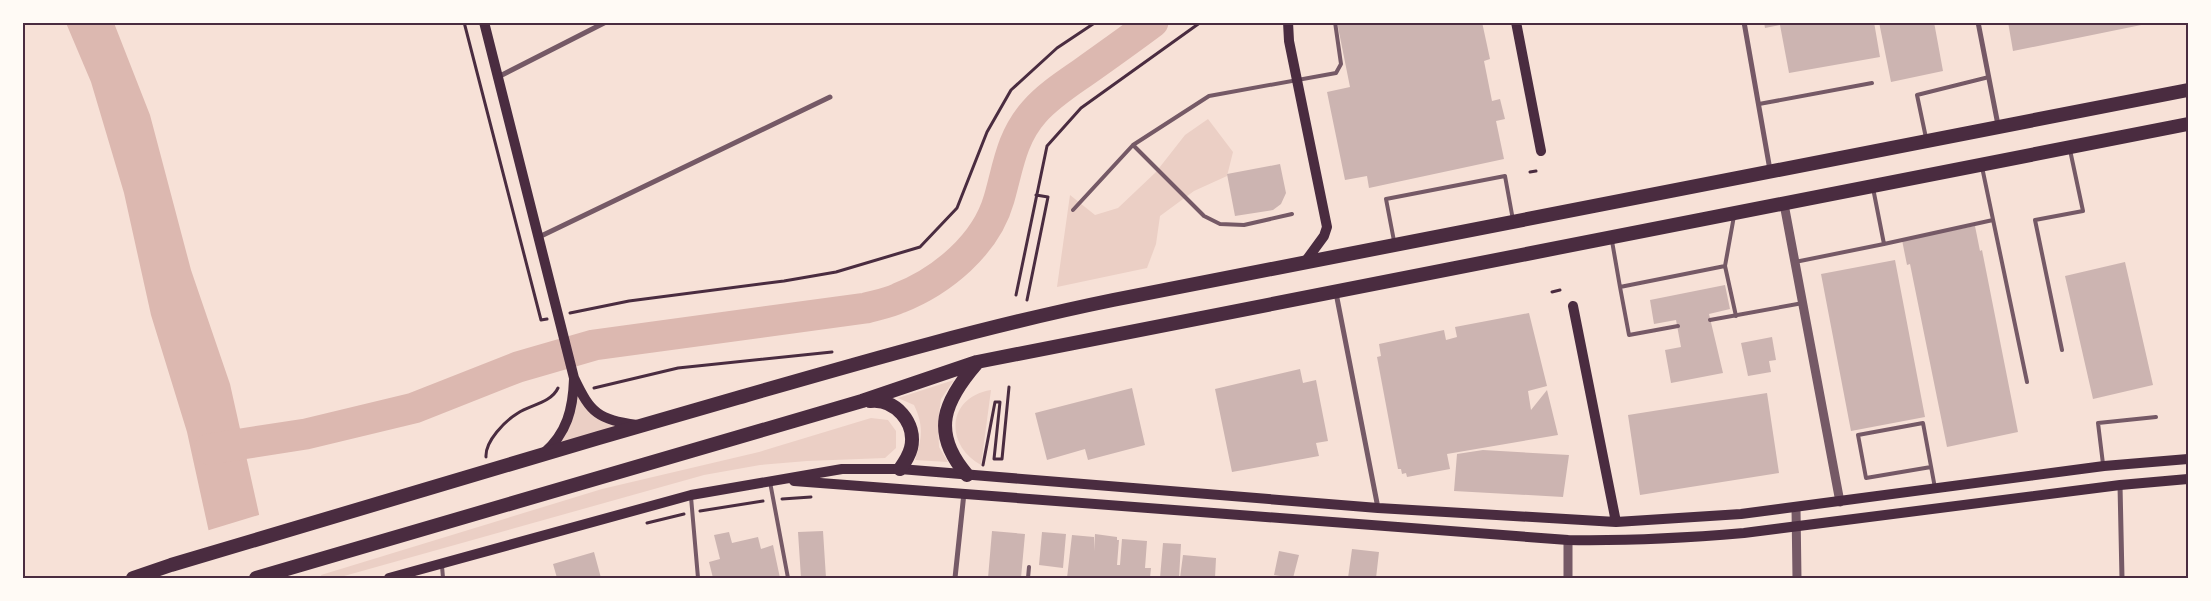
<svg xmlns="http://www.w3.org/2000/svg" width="2211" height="601" font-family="'Alegreya Sans',sans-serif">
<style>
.green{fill:#ebcfc5}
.water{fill:#dcb8b0}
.pier{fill:#f7e1d7}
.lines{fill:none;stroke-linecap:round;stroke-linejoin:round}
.river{stroke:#dcb8b0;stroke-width:31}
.building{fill:#ccb4b1}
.path{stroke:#4a2c40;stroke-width:3}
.service{stroke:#755966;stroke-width:4}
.minor{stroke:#755966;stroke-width:5}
.tertiary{stroke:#755966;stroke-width:9}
.secondary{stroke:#4a2c40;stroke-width:10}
.trunk{stroke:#4a2c40;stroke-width:14}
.neatline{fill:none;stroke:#4a2c40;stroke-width:2}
</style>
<rect width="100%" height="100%" fill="#f7e1d7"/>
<path class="green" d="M1208,119L1233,152L1227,176L1194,191L1160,216L1156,244L1147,268L1057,287L1070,195L1095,215L1118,208L1156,172L1185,135Z
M954,380L941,399L938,421L939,447L948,462L915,460C922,438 924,426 914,405L898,398Z
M991,390L981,465C944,445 947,397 991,390Z
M576,391L623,427L556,450Z
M871,418L888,420L896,431V448L885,458L807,461L760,465L704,475L337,578H322L321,575L602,489L759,452Z"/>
<path class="water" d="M66,23H114L150,115L191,270L230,384L261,523L219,578L187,432L151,315L124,193L91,82Z"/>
<path class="pier" d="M262,514L278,578H217L206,531Z"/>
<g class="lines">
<path class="river" d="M209,449L306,434L414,408L518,367L594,345L866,308C877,305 889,303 899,298C942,281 986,245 999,199C1008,168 1011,138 1034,112C1047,97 1065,85 1081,74C1105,57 1129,40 1153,22"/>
</g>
<path class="building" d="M1337,22H1482L1490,59L1484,61L1492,101L1500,99L1505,119L1496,121L1504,159L1369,188L1367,176L1345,180L1327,92L1350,87Z
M1764,22H1874L1880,57L1789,73L1780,25L1765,28Z
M1879,22H1934L1943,71L1891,82Z
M2008,22H2150L2151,23L2013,51Z
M1280,164L1286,193L1281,204L1273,210L1235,216L1227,174Z
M1975,226L1980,251L1982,250L2018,432L1947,447L1910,264L1907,265L1902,240Z
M1895,260L1925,417L1851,431L1821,274Z
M2125,262L2153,385L2093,399L2065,276Z
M1725,285L1730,309L1709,314L1723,373L1671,383L1665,350L1681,347L1676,320L1654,324L1650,300Z
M1529,313L1547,386L1528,391L1531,410L1547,390L1558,435L1447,454L1450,469L1407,477L1406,473L1402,474L1401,469H1398L1377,357L1381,356L1379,344L1444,330L1446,340L1457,337L1455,327Z
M1772,337L1776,360L1769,361L1771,372L1748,376L1741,343Z
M1300,369L1303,383L1316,380L1328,441L1316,443L1319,456L1232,472L1215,389Z
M1132,388L1145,445L1088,460L1085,449L1047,460L1035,413Z
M1767,393L1779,473L1640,495L1628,415Z
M1483,450L1569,455L1563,497L1454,491L1457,454Z
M823,531L826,578H801L798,532Z
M992,531L1025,534L1021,578H988Z
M729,532L732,543L758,537L761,549L773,545L780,578H713L709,562L720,559L714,535Z
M1042,532L1066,534L1063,568L1039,565Z
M1095,534L1117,537V540H1119L1117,565H1120L1122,539L1147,541L1145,568H1151L1150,578H1067L1072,535L1094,537V551Z
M1163,543L1181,544L1179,578H1160Z
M1352,549L1379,552L1376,578H1348Z
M1279,551L1299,555L1293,578L1274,575Z
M594,552L601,578H557L553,564Z
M1183,555L1216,558L1215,578H1180Z"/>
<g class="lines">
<path class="path" d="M464,22L541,320L547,319
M1530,172L1536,171
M1552,292L1560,290
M1016,295L1047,146L1081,108L1201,22
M1027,300L1048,197L1036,195
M570,313L629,301L784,281L836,272L920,247L957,208L987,132L1011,90L1057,48L1096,22
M594,388L678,368L832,352
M486,457C485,441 505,421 518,413C530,405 551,403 558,388
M983,465L995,402H1000L994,459H1002L1009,387
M782,499L811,497
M700,511L763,501
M647,523L684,514"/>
<path class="service" d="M1759,104L1872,83
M1926,138L1917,95L1989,77
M1133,145L1204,216L1220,224L1244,225L1292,214
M1982,167L2027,382
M1073,210L1133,145L1209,96L1336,73L1341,64L1335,22
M1734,216L1725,266L1736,316
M1394,241L1386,199L1505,176L1513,220
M1612,241L1620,287L1725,266
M1884,244L1993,220
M1795,262L1884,244L1873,188
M1620,287L1629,335L1678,326
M1710,320L1803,303
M2062,350L2035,220L2083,211L2070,150
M2103,464L2098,423L2156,417
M1931,467L1866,478L1858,435L1923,423L1935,488
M770,482L788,578
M691,497L698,578
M442,566L443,578
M1028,578L1029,567"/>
<path class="minor" d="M1744,22L1770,170
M1978,22L1998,125
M498,77L606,22
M539,237L830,97
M1336,293L1378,508
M2120,485L2122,578
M955,578L964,493"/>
<path class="tertiary" d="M1784,204L1840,502
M1796,508L1797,578
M1568,578V540"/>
<path class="secondary" d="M484,22L574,378C591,414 598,419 637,425
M1288,22L1289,41L1327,227L1324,236L1305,262
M1516,22L1541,151
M1573,306L1616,522
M544,453C567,433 573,409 574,379
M794,481L1568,540C1627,541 1685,538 1744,533L2120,485L2188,479
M389,578L691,495L842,469H900L1378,508L1616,522L1741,514L2104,466L2188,459"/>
<path class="trunk" d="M870,401C895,398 917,423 911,448C909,456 905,462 900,469
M967,475C930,432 944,401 977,363
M133,578L171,565C360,508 548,452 737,398C862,362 986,326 1113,300L2188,90
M256,578L862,401L977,362L2188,124"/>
</g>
<rect width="2211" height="601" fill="none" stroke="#fffaf5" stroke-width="48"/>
<rect x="24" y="24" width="2163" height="553" class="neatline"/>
</svg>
